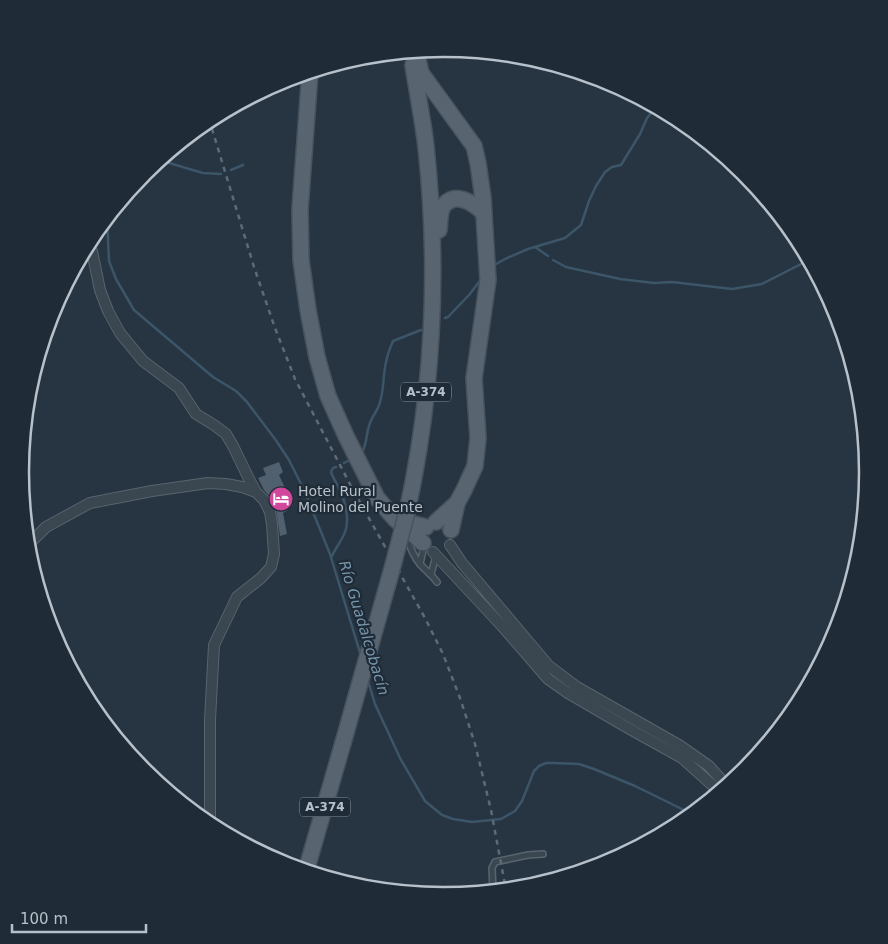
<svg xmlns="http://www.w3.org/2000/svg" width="888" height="944" font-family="'DejaVu Sans',sans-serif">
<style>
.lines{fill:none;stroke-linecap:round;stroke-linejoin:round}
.stream{stroke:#3c5569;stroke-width:2.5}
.building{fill:#51606e}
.lane-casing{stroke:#58646e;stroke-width:8}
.street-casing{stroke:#58646e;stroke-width:12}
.primary-casing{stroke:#47525d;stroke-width:18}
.lane{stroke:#3a4650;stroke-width:5}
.street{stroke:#3a4650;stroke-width:10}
.primary{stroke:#586570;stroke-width:15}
.rail{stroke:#5c6b77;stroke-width:2.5;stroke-dasharray:5 5;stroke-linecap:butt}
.primary-bridge-casing{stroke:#47525d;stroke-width:18;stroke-linecap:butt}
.primary-bridge{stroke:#586570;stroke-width:15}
.labels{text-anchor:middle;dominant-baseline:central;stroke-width:4.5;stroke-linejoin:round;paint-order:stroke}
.shield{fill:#1f2b36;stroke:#89949e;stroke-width:1}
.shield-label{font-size:12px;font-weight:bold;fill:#b7c1cb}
.poi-label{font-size:14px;fill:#b7c1cb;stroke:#1f2b36;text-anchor:start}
.water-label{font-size:15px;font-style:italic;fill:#7796ad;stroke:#1f2b36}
.rim{fill:none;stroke:#b7c1cb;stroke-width:2.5}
</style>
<rect width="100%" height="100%" fill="#263541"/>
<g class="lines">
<path class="stream" d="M159,160L203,173L221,174
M231,170L243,165
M107,217L109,261L116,279L134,310L213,377L236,391L247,402L275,439L289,460L304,490L330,554L361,656
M535,247L548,256
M553,260L566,267L620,279L654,283L672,282L732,289L762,284L809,260
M496,264L505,259L528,249L565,238L581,225L589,201L596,186L605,172L612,167L621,165L640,134L647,118L656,107
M445,318L448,317L469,295L479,282
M362,452C367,444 366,435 369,426C371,417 378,411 380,402C383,393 383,384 384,375C385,363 388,352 393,341L421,330
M344,463L352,459
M331,558C335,548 343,540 346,529C349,517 345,501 340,490C337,484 333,478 331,472L333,468L336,467
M367,678L375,704L400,758L425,801L442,815L453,819L472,822L501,819L515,811L522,801L534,771L539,766L546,763H553L579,764L594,769L635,786L692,814"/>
</g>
<path class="building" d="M279,462L283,472L279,475L293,505L287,507L288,510L283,513L287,534L280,536L276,509L270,497L264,490L258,478L266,475L263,468Z"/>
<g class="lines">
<defs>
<path id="lane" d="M406,535C409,545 413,556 420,564C426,571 432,575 437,582
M420,564L424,546
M431,574L436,556
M493,891L492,868L495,862L528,855L543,854"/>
<path id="street" d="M86,246L92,251L100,290L108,311L120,333L143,361L179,388L196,414L214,425L226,434L233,446L250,481L256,492L264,500L270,512L272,524L274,554L271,567L261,578L237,597L214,645L210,720V825
M450,545L462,563L549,666L577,687L679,745L709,766L727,786
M27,546L46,527L90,503L152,491L208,483L226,484L242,487L256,492
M433,552L502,626L548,679L568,693L628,728L682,758L720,792"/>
<path id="primary" d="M416,51L421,73L474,146L478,163L483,198L488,280L474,378L478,438L475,466L464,490L457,503L451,530
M310,72L300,209L301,260L308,310L317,357L328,396L346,436L377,498L395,519L423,543
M439,230C440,223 439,211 444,205C456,191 473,203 484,213
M407,512C433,393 439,269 426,147C423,120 417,92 413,65
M401,521L426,527
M436,522L457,503
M306,871L343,743"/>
</defs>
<use href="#lane" class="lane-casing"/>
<use href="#street" class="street-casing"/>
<use href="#primary" class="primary-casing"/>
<use href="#lane" class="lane"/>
<use href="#street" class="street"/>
<use href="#primary" class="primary"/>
<path class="rail" d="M209,119L254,267L275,328L295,379L352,488L425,618L443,654L460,698L475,744L491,810L506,890"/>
<defs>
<path id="primary-bridge" d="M343,743L392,569L407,512"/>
</defs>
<use href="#primary-bridge" class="primary-bridge-casing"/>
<use href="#primary-bridge" class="primary-bridge"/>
</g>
<defs>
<symbol id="hotel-disc" viewBox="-11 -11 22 22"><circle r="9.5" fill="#d1479c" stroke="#1f2b36"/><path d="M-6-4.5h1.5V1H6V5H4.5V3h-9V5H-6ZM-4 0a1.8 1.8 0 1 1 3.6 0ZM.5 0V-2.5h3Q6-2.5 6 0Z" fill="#fff"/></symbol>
</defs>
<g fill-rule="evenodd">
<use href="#hotel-disc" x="267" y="485" width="28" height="28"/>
</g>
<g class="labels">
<g class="shield">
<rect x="401" y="382.5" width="50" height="19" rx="4"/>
<rect x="300" y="797.5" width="50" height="19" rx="4"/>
</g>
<g class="shield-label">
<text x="426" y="392">A-374</text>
<text x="325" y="807">A-374</text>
</g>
<g class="poi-label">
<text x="298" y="491">Hotel Rural<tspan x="298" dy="16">Molino del Puente</tspan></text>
</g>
<g class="water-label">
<text transform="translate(364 628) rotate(73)">Río Guadalcobacín</text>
</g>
</g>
<path d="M0 0H888V944H0ZM29 472a415 415 0 1 1 830 0a415 415 0 1 1-830 0Z" fill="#1f2b36" fill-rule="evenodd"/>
<path class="rim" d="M29 472a415 415 0 1 1 830 0a415 415 0 1 1-830 0Z"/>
<path d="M12 924v8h134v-8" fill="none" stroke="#b7c1cb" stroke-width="2.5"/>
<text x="20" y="924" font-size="15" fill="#b7c1cb" stroke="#1f2b36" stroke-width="4" paint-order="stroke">100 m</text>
</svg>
